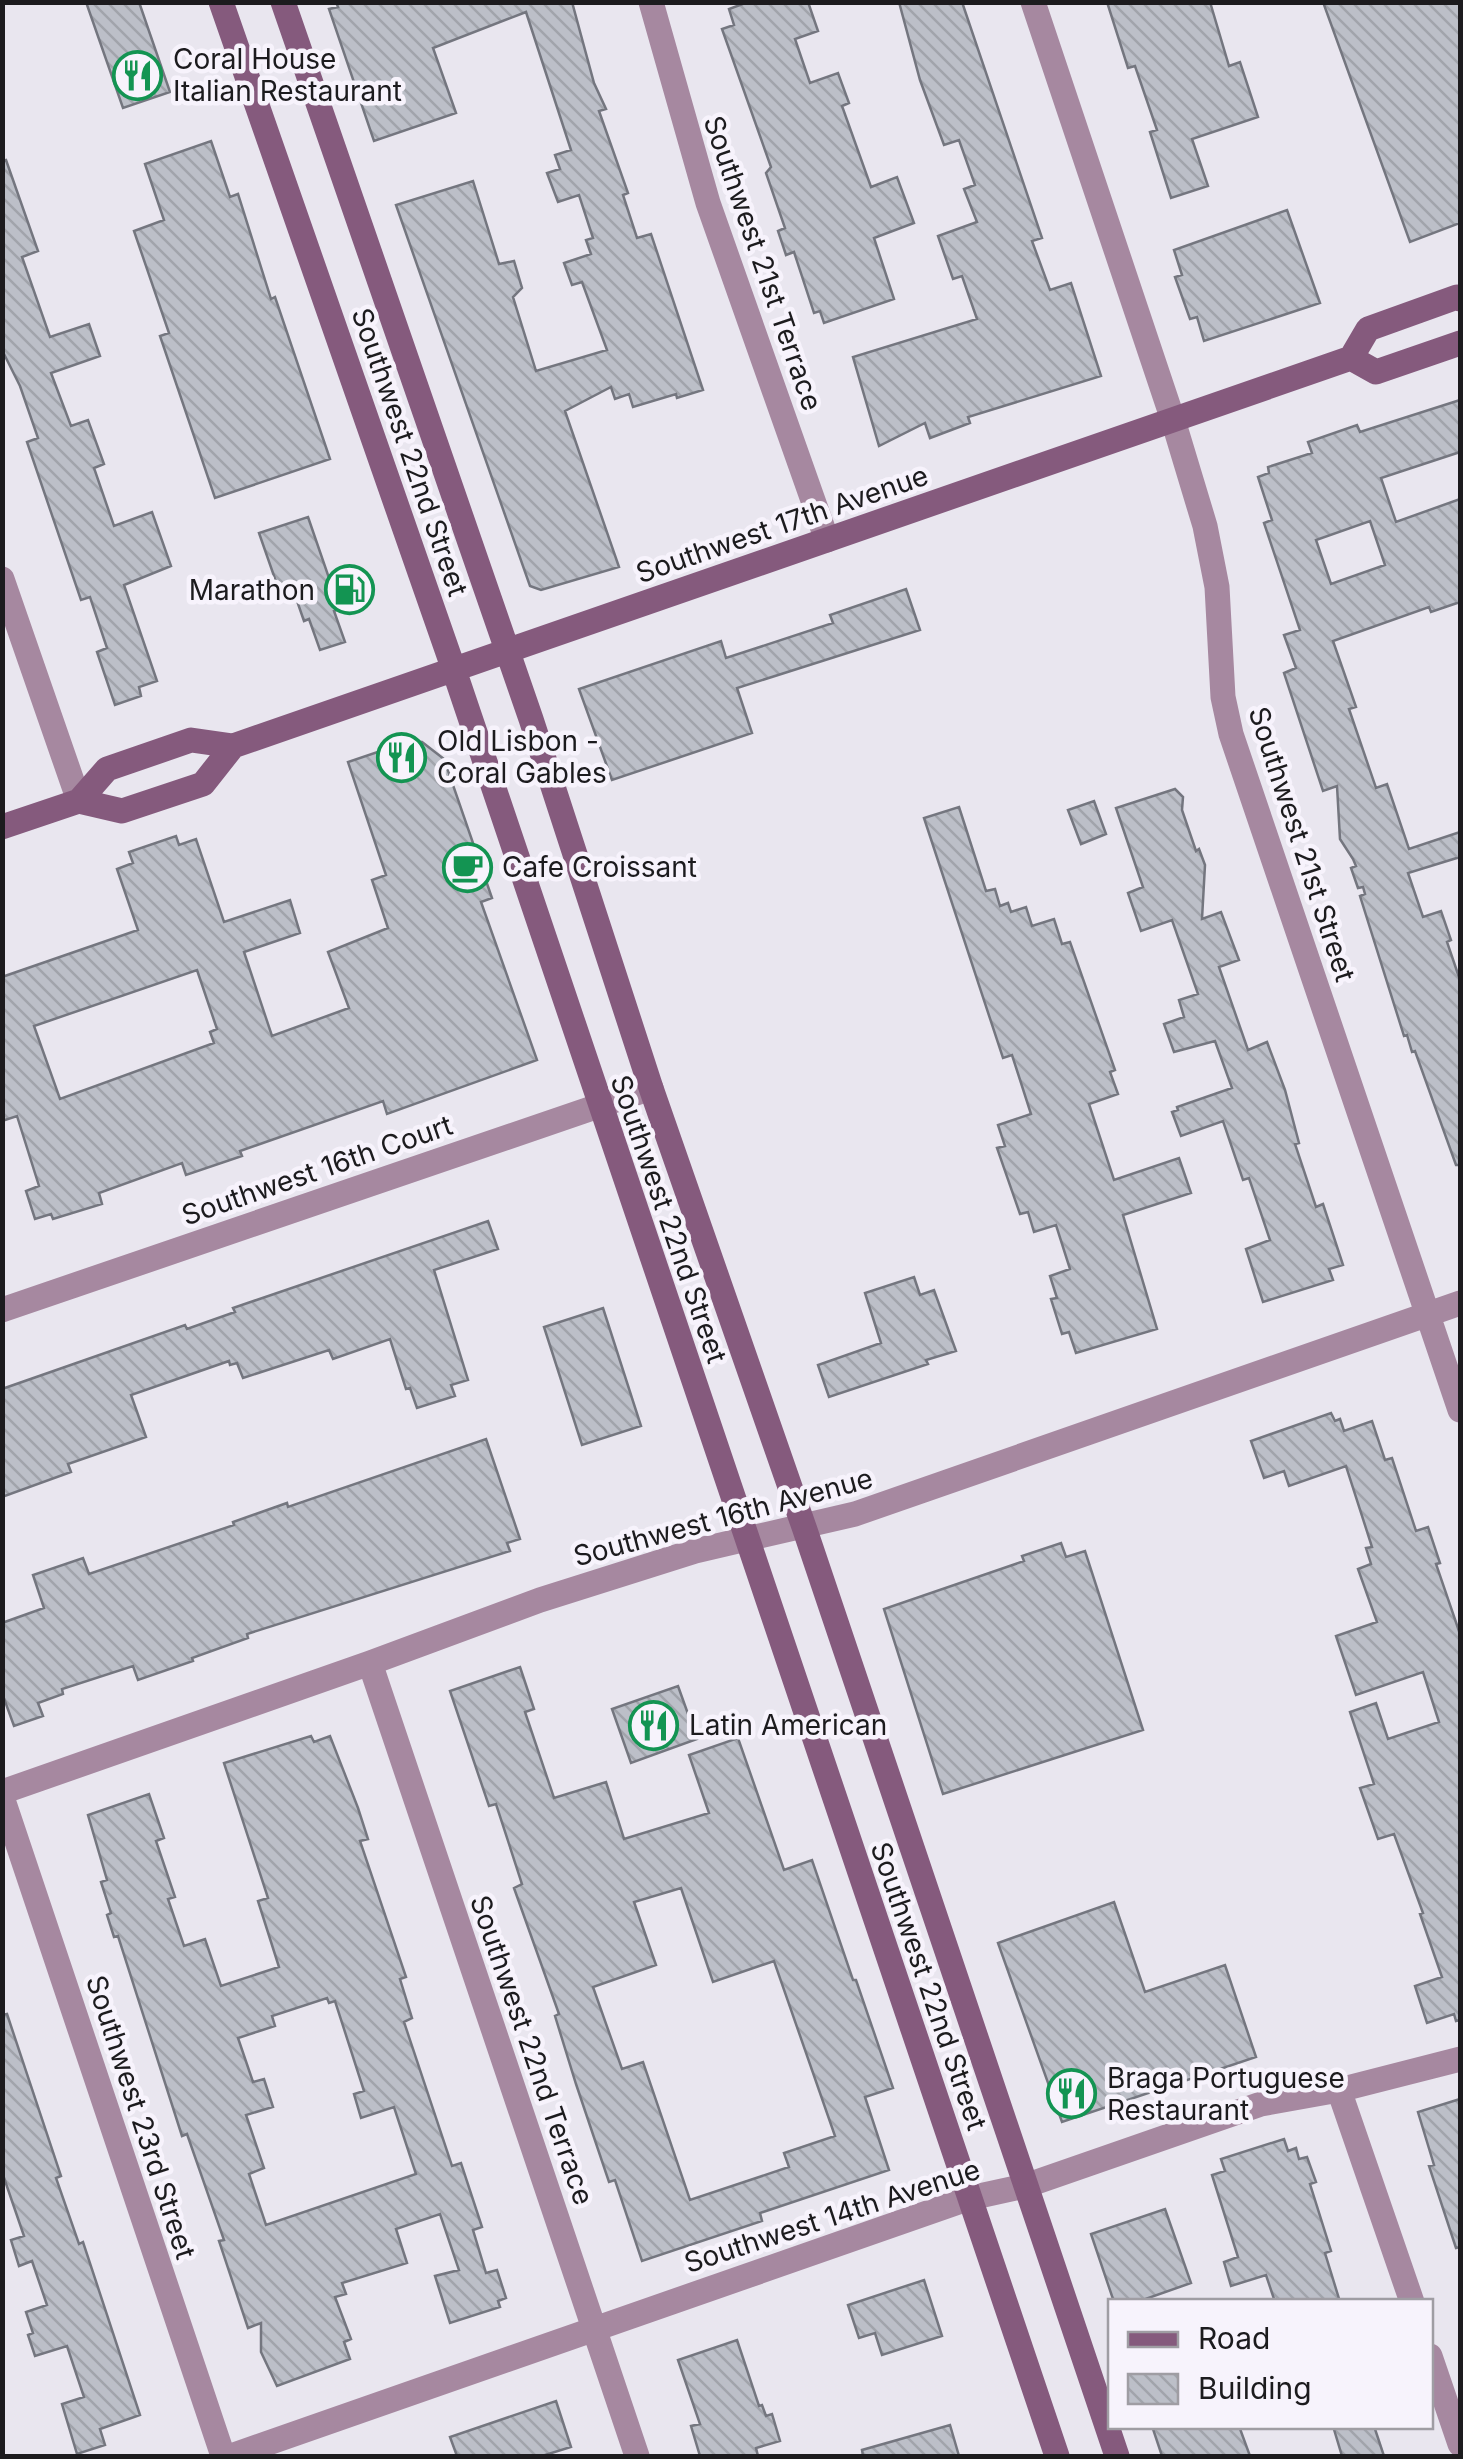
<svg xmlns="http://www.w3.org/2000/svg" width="1463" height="2459" font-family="Inter,sans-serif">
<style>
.building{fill:url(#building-back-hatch);stroke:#74767f;stroke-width:2.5;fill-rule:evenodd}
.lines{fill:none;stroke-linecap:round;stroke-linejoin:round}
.street{stroke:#a688a0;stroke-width:25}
.secondary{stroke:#855a7d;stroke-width:25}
.labels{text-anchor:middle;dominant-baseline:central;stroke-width:9;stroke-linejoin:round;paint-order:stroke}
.poi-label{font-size:28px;fill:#1c1b1e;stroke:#f7f3fc;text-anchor:start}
.street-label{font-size:28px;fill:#1c1b1e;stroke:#f7f3fc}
</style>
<defs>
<pattern id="building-back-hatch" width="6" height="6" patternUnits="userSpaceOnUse" patternTransform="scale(2.5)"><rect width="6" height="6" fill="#bcbfc8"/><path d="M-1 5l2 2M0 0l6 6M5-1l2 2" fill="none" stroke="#a1a4ab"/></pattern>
</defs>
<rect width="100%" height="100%" fill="#e9e6ef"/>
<path class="building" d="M86,2H139L170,92L123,108Z
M336,2H572L594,83L606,109L599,111L628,193L623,195L637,238L651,234L703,390L677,398L676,394L633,407L629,394L615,399L611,387L565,411L619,567L541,590L530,586L396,205L473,181L499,264L514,261L522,288L513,297L536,371L607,350L582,282L572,285L564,263L591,254L586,240L593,238L579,195L558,202L547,173L560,169L555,155L571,150L526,12L433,48L456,113L374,141L329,9L338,7Z
M748,2H808L818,31L795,39L810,83L838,73L849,103L842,106L871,187L897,177L914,223L874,238L894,299L824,323L820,311L814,313L794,252L786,255L778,231L785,228L766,173L771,167L722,29L734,25L729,9Z
M899,2H962L1042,238L1032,241L1050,290L1071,283L1101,376L968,417L970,423L930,438L925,423L879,446L853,357L977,319L962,276L953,279L938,236L977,222L964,189L975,185L959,140L944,145L920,80Z
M1107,2H1210L1229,66L1240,62L1258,117L1192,139L1208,186L1171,198L1150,132L1157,130L1135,66L1128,68Z
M1323,2H1460V223L1410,242Z
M211,141L230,197L238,194L271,299L275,297L330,459L215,498L160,336L169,333L134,231L164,220L145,164Z
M6,160L38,251L22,257L50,337L89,324L100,356L51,373L71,426L88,420L104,464L94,468L114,526L152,512L171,566L124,585L157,681L139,687L141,696L115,705L97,652L107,648L90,597L81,600L27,442L38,438L20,386L2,350V161Z
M1287,210L1320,303L1204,341L1197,317L1190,319L1175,277L1182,275L1174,250Z
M1460,400V452L1381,478L1396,522L1460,499V602L1431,612L1429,607L1333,641L1356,707L1349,709L1376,788L1387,784L1409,849L1460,832V857L1408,873L1423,917L1441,911L1451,940L1447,942L1460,980V1165H1456L1415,1051L1412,1052L1407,1035L1404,1036L1360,896L1365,894L1363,887L1358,888L1351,868L1356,866L1353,859L1340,839L1337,786L1323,791L1284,673L1296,668L1284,635L1300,630L1264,523L1272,520L1258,477L1269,473L1268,467L1312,453L1308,442L1357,425L1360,432ZM1370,521L1385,565L1331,584L1316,540Z
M308,517L330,581L360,571L369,597L334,611L345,642L320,650L309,619L304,621L295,595L282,599L259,533Z
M906,589L920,630L737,688L752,733L612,780L579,689L721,641L726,658L833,623L830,615Z
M410,741L422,742L444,759L492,898L481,902L537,1060L387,1114L383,1101L240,1151L242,1156L186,1175L182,1163L99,1193L102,1204L53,1219L51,1214L35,1219L26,1191L39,1186L17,1116L2,1121V977L138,930L117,869L133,863L129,852L176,836L179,845L196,839L224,922L290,900L300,933L244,952L272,1036L349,1008L328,952L388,928L372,880L386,875L348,762ZM197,970L217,1029L210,1032L214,1043L60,1099L34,1026Z
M1175,789L1183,797L1182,810L1196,851L1199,849L1205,865L1202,919L1221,912L1239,960L1219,967L1248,1050L1267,1042L1285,1090L1299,1143L1295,1144L1316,1207L1323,1204L1343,1265L1329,1269L1333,1280L1263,1302L1246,1249L1270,1240L1249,1178L1243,1180L1223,1121L1181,1136L1172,1112L1178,1110L1177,1107L1232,1088L1215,1041L1174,1052L1164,1024L1184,1017L1179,1000L1198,994L1172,920L1141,931L1128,893L1143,887L1116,808Z
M1094,801L1106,834L1081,844L1068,810Z
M959,807L986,891L995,889L1000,906L1008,903L1011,912L1026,907L1032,926L1054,919L1062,944L1070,942L1115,1070L1110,1072L1118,1094L1089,1104L1114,1180L1179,1158L1191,1193L1123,1215L1157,1329L1076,1353L1069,1332L1062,1334L1051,1299L1057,1298L1050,1276L1070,1269L1056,1225L1034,1232L1028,1212L1020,1214L997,1148L1005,1146L998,1125L1031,1114L1012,1055L1003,1058L924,818Z
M488,1221L498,1249L434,1270L468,1380L451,1385L455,1396L417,1408L410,1388L406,1389L390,1339L333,1359L329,1350L243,1378L237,1363L230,1365L229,1361L131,1395L146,1437L68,1464L71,1472L2,1497V1389L185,1325L187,1329L235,1312L233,1308Z
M914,1277L920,1295L934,1290L956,1351L926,1360L928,1364L829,1397L818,1365L881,1343L865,1293Z
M603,1308L641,1426L582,1445L544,1327Z
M1331,1413L1335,1421L1340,1419L1344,1431L1372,1421L1385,1460L1392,1458L1416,1531L1428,1527L1440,1563L1436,1564L1460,1634V2020L1456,2021L1454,2014L1427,2023L1415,1986L1442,1977L1420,1914L1423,1913L1394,1834L1378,1839L1360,1788L1374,1784L1350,1712L1376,1703L1388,1739L1439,1722L1423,1672L1356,1695L1336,1636L1377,1622L1358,1569L1371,1564L1366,1548L1372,1547L1346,1466L1289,1486L1284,1471L1264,1478L1251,1441Z
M486,1439L520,1539L507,1543L510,1551L247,1634L248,1638L192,1658L193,1661L138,1680L133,1666L62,1689L63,1694L38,1703L43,1716L14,1726L2,1693V1623L44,1608L33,1575L83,1558L89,1574L234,1525L233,1522L287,1503L288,1507Z
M1061,1543L1066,1557L1085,1551L1143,1730L943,1794L884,1609L1024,1561L1022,1556Z
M520,1667L534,1709L525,1712L554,1798L606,1782L624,1839L709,1813L689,1755L738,1738L784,1870L812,1860L853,1980H856L893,2088L865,2097L889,2170L760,2213L762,2221L642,2261L615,2180L609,2182L576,2084L555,2016L559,2014L514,1888L522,1884L496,1804L489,1806L450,1691ZM681,1888L713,1982L774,1961L835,2136L784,2153L789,2167L690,2200L643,2062L622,2069L593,1987L656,1965L634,1902Z
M678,1686L697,1739L631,1763L612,1709Z
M311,1736L314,1742L330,1736L358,1808L368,1839L360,1841L406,1977L400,1979L412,2018L404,2022L452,2166L461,2163L482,2227L473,2230L486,2273L497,2270L506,2298L498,2301L500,2307L450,2323L435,2276L459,2270L440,2214L396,2229L407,2263L342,2283L346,2294L335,2297L351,2339L344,2342L350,2359L277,2386L261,2352V2323L248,2328L219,2241L224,2240L187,2134L182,2136L118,1936L114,1937L107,1915L111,1913L101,1882L107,1880L88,1815L149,1794L164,1838L156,1841L175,1897L168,1899L184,1946L205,1939L221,1986L279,1967L258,1901L268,1898L224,1763ZM327,1998L329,2003L335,2001L364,2091L354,2094L361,2118L394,2107L416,2174L266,2225L249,2174L264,2168L246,2115L273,2107L264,2079L253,2082L238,2038L275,2026L272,2016Z
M1114,1902L1145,1992L1225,1965L1256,2057L1062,2122L998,1943Z
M7,2014L61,2176L56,2178L79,2244L83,2242L140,2415L100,2429L105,2445L77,2454L62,2404L84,2397L67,2346L35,2356L28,2335L33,2333L26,2312L47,2305L32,2261L19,2266L11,2240L24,2236L2,2172V2015Z
M1460,2099V2247L1456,2248L1429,2166L1434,2165L1418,2112Z
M1284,2139L1288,2151L1296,2148L1299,2159L1307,2157L1316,2182L1310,2184L1331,2251L1325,2253L1340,2302H1275L1266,2275L1231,2286L1224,2262L1238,2257L1212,2175L1225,2171L1221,2159Z
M1165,2209L1191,2283L1137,2302H1114L1091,2234Z
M924,2280L942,2336L882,2355L875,2333L859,2338L848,2305Z
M737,2340L759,2406L762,2405L766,2416L772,2414L780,2441L756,2448L758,2456H700L691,2426L700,2424L678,2360Z
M556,2401L571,2447L542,2456H457L450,2437Z
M950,2425L959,2456H863L862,2450Z
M1152,2426H1239L1250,2456H1162Z
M1333,2426H1374L1384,2456H1342Z"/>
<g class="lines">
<path class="street" d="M651,2L708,203L827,540
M1033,2L1173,420L1205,526L1217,587L1223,697L1231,734L1460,1410
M2,579L79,801
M2,1310L651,1088
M370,1663L637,2456
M2,1792L370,1663L540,1600L695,1551L855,1514L1460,1303
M2,1797L223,2456
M1339,2090L1412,2302
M1430,2356L1460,2444
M231,2456L970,2198L1025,2186L1261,2104L1339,2090L1460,2059"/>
<path class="secondary" d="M221,2L454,670L1057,2456
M283,2L531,719L651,1088L804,1527L1117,2456
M1351,358L1376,372L1460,343
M79,801L122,811L203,784L233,746
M2,827L79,801L107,769L191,740L233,746L1351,358L1368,329L1457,297L1460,299"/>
</g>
<defs>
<symbol id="restaurant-ring" viewBox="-11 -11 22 22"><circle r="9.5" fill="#f7f3fc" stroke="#139452" stroke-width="1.5"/><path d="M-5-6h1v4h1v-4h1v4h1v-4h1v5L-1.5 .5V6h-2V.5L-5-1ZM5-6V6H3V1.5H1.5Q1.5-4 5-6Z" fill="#139452"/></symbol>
<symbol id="fuel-ring" viewBox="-11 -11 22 22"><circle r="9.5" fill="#f7f3fc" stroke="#139452" stroke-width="1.5"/><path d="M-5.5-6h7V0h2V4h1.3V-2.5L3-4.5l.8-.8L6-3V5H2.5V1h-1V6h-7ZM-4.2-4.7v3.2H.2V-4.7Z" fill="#139452"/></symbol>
<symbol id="cafe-ring" viewBox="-11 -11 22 22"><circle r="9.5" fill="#f7f3fc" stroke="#139452" stroke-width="1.5"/><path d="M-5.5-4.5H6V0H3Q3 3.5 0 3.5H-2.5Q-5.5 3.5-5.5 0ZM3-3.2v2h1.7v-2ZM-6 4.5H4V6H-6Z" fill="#139452"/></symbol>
</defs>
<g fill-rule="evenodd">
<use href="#restaurant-ring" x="110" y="48" width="55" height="55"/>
<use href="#fuel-ring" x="322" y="562" width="55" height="55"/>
<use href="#restaurant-ring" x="374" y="730" width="55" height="55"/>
<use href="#cafe-ring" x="440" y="840" width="55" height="55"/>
<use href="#restaurant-ring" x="626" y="1698" width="55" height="55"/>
<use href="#restaurant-ring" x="1044" y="2066" width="55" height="55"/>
</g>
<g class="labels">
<g class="poi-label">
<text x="173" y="59">Coral House<tspan x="173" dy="32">Italian Restaurant</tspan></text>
<text x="315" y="590" text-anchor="end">Marathon</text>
<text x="437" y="741">Old Lisbon -<tspan x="437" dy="32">Coral Gables</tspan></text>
<text x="502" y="867">Cafe Croissant</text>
<text x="689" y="1725">Latin American</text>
<text x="1107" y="2078">Braga Portuguese<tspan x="1107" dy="32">Restaurant</tspan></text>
</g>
<g class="street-label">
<text transform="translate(763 263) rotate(71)">Southwest 21st Terrace</text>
<text transform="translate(410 452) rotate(71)">Southwest 22nd Street</text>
<text transform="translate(782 524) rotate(-19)">Southwest 17th Avenue</text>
<text transform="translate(1302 844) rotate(72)">Southwest 21st Street</text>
<text transform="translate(317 1170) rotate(-19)">Southwest 16th Court</text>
<text transform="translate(669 1219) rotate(71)">Southwest 22nd Street</text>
<text transform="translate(723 1517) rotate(-15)">Southwest 16th Avenue</text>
<text transform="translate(929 1986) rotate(71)">Southwest 22nd Street</text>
<text transform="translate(532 2050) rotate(71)">Southwest 22nd Terrace</text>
<text transform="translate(141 2117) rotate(72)">Southwest 23rd Street</text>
<text transform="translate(832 2216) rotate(-18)">Southwest 14th Avenue</text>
</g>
</g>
<rect width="1463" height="2459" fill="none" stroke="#1c1b1e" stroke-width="10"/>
<rect x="1108" y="2299" width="325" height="130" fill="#f7f3fc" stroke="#9f9da3" stroke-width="2.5"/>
<rect x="1128" y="2332" width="50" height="15" fill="#855a7d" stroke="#9f9da3" stroke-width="2.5"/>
<text x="1198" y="2349" font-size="30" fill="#1c1b1e">Road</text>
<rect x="1128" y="2374" width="50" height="30" fill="url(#building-back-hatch)" stroke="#9f9da3" stroke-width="2.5"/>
<text x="1198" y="2399" font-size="30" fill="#1c1b1e">Building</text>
</svg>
